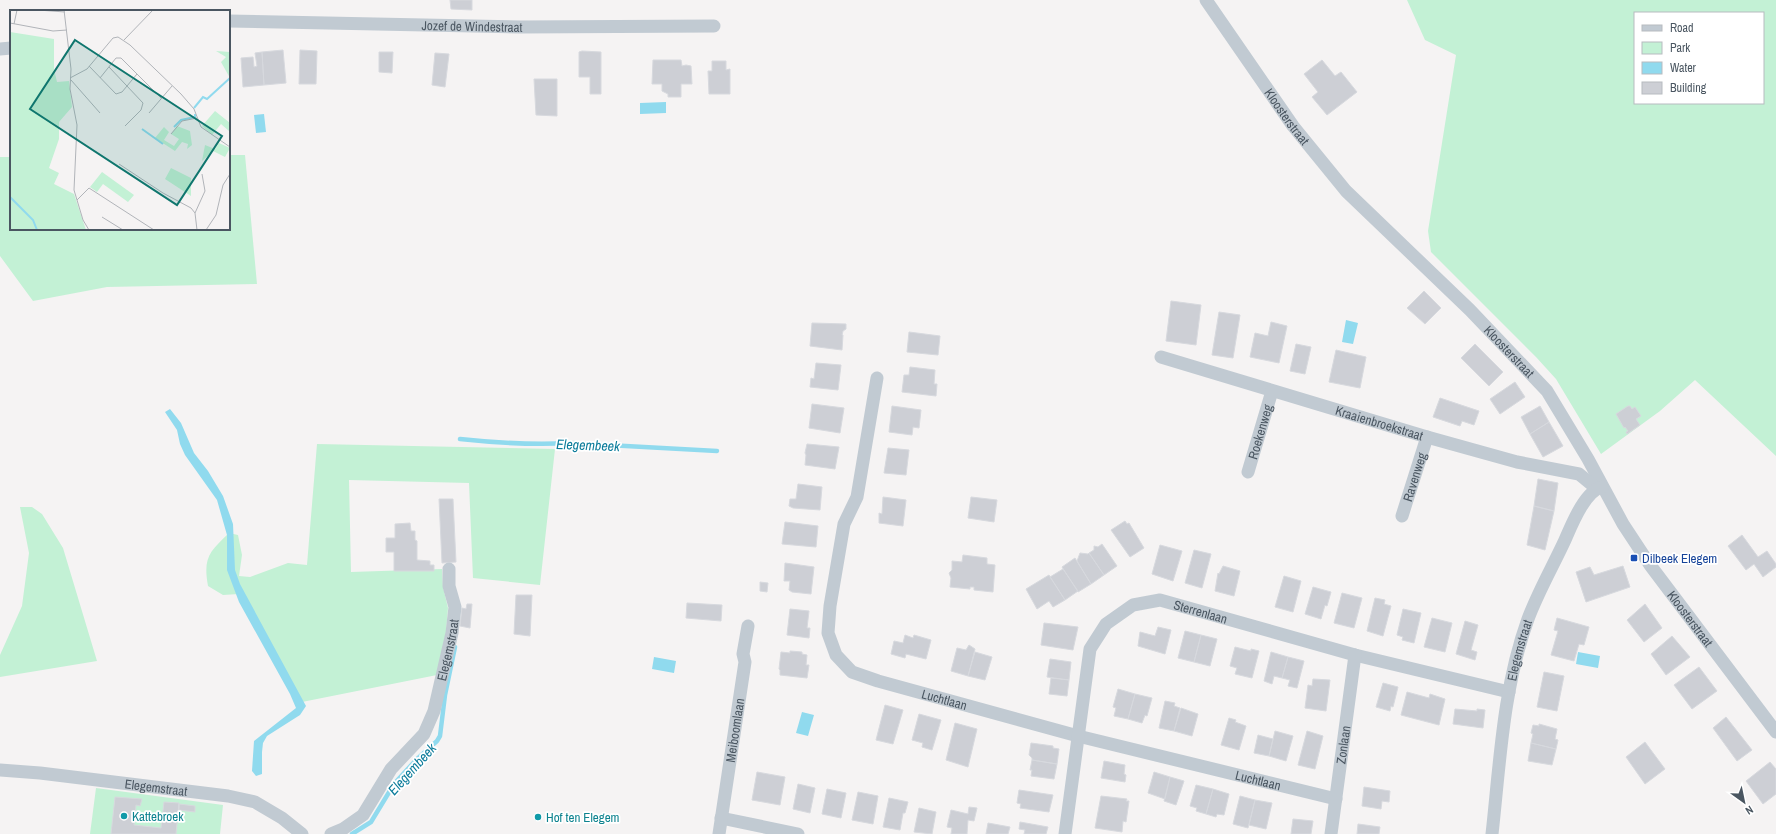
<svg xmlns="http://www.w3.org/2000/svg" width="1776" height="834" font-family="'Archivo Narrow',sans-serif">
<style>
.green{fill:#c3f1d5;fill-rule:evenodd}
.water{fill:#90daee}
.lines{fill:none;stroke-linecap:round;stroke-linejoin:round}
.stream{stroke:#90daee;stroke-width:4.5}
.building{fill:#cdcfd5;stroke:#d7d9de}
.street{stroke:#c1cad2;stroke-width:13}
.transit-dot{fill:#1a4fb4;stroke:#fff;stroke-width:1.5}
.culture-dot{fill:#0f9aa8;stroke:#fff;stroke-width:1.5}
.labels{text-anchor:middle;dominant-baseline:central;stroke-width:3.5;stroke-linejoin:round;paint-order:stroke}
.street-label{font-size:13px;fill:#4a5661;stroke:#fff}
.transit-label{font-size:13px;fill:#164399;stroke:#fff;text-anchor:start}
.culture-label{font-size:13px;fill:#0d838f;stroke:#fff;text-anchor:start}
.water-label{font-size:14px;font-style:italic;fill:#0c7c9b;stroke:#fff}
.inset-river{fill:none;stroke:#90daee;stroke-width:2}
.inset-road{fill:none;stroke:#b1b4b9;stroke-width:1}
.view{fill:#0f766e;fill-opacity:0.15;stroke:#0f766e;stroke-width:2}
.inset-edge{fill:none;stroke:#4a5661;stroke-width:2}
</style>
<rect width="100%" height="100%" fill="#f5f3f3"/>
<path class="green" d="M1407,0H1776V456L1695,380L1660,411L1601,454L1556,379L1536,357L1431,252L1428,231L1456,55L1425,40ZM1635,13H1763V103H1635Z
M229,155H245L257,284L107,287L33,301L0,256V157H11V229H229Z
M317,444L555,449L540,585L473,578L469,483L349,480L351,572L442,569L443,587L448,608L446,632L437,675L302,702L239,594L223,595L208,586C203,558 209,552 229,533L238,535L242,555L239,576L250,577L288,563L307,565Z
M20,507H32L42,514L63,548L97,661L0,677V655L22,606L29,553Z
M96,788L223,805L220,834H90Z"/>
<path class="water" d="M666,102V113L640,114V103Z
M264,114L266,132L256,133L254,115Z
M1346,320L1358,323L1353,344L1342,342Z
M170,409L181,423L194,453L208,471L223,496L233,524L235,570L240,584L306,706L300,715L267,736L263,743L262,752V774L256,776L252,771L254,741L296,708L290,694L239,602L227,570V535L217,500L185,455L180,444L177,430L165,412Z
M1578,652L1600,656L1598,668L1576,664Z
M654,657L676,661L674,673L652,669Z
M802,712L814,715L808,736L796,733Z"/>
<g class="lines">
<path class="stream" d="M460,439C497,443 534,445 571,443L717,451
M352,834L371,822L394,784L416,760L437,741L440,736L445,695L455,647"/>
</g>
<path class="building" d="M450,0H472V10L451,9Z
M283,50L286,83L264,85L262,52Z
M300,50L317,51L316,84H299Z
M582,51L601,52V94H590V77H579V52Z
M262,52L264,85L243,87L241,58L253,57L254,67L257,66L255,53Z
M379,52H393L392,73L379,72Z
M435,53L449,54L445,87L432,85Z
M653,60H681L682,66L686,65L691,66L692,84H681V97H668V94L662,91V84H652Z
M1322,60L1335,76L1341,72L1357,92L1327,115L1312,97L1318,92L1304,74Z
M712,61H726V70L730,69V94H709L708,71H712Z
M534,79H557V116L536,115Z
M1424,291L1441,308L1425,324L1407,308Z
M1171,301L1201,305L1196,345L1166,341Z
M1219,312L1240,315L1233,358L1212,355Z
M1271,322L1287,326L1279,363L1250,357L1255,333L1268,336Z
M812,323L846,324V329L843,331L842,335H843L842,350L810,346Z
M909,332L940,336L938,355L907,352Z
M1296,344L1311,347L1305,374L1290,371Z
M1475,344L1503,372L1489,386L1461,358Z
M1336,350L1366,357L1360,388L1329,382Z
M816,363L841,365L838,390L810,387L811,378L814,379Z
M910,367L935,370L934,384H937L936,396L902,392L904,375H909Z
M1515,382L1525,397L1500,414L1490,399Z
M1440,398L1479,411L1474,425L1462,421L1460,426L1433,417Z
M812,404L844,408L840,433L809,428Z
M892,406L921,410L919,428L913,427L912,435L889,432Z
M1540,406L1549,422L1530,434L1521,417Z
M1628,406H1630L1632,409L1635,407L1641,416L1636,419L1640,425L1627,434L1626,432L1628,431L1625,427L1624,428L1616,414Z
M1549,422L1563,446L1543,457L1530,434Z
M807,444L839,447L835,469L805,465L806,455L805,453Z
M888,448L909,450L906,475L884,473Z
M1538,479L1558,483L1554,511L1534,506Z
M798,484L822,487L820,510L793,508L789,506L790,499H796Z
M883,497L906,500L903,526L879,523V513L882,514Z
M971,497L997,500L994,522L968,518Z
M439,499H453L456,562L442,563Z
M1534,506L1554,511L1545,550L1527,545Z
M1125,521L1127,524L1129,523L1144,548L1130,557L1111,530Z
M785,522L818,526L816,547L782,544Z
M410,523L411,531H415V540L417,541V560L430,561V565H434V571H394V552H386V538H395V524Z
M1742,535L1758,557L1767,551L1776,564V567L1763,577L1754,564L1746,570L1728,546Z
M1102,544L1117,566L1104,575L1089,553L1094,550V546L1098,547Z
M1160,545L1182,551L1173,581L1152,574Z
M1194,550L1211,554L1202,588L1185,583Z
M1080,553L1088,554L1089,553L1104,575L1091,584L1077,561Z
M963,555L987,558V564L995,565L993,592L974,590V587H970V589L950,587L951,578L949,573L952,570V561L962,562Z
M1075,558L1091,584L1078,592L1062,567Z
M785,563L814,567L811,594L792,592L789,590L790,581H784Z
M1223,566L1240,571L1234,596L1215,591L1218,573L1219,574Z
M1623,566L1630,587L1586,602L1576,572L1590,567L1594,575Z
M1063,569L1078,591L1065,600L1050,577Z
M1049,575L1065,600L1053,607L1049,601L1037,609L1026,589Z
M1284,576L1301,581L1293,612L1275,607Z
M760,582L768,583L767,592L760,591Z
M1313,587L1331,592L1327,606L1325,605L1321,619L1305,614Z
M1342,593L1362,598L1354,628L1334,623Z
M516,595H532L530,636L514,634Z
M1375,598L1385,600L1384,604L1391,606L1383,636L1367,631Z
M687,603L722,605L721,621L686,618Z
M467,604H472L470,628L460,626L462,608L466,609Z
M1645,604L1662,628L1644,642L1627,620Z
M790,609L809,611L807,628H810L809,638L787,635Z
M1403,609L1421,613L1414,643L1402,640L1403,637L1397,635Z
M1432,618L1452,623L1445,652L1424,647Z
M1557,618L1589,627L1584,645L1579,644L1574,661L1551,655L1558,631L1554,630Z
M1465,621L1478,625L1471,650L1477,652L1475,660L1456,654Z
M1044,623L1078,627L1073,650L1041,645Z
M1158,627L1171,630L1165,654L1138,646L1140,632L1155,636Z
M1185,631L1201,635L1194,662L1178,658Z
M905,635L913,638L914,635L931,640L926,659L906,654L905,658L891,654L894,641L903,643Z
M1201,635L1217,639L1210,666L1194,662Z
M1672,636L1690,657L1666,675L1651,654Z
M969,645L975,649L968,676L951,671L957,648L966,650Z
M1235,647L1251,651V649L1259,651L1252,678L1235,674L1237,668L1230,666Z
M790,651L802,652V654L807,655L806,665H809L807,678L780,675V670L779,669L781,652L790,653Z
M975,652L992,657L985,680L968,676Z
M1271,652L1288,657L1282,678L1274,676L1272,684L1264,681Z
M1288,657L1304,661L1297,688L1288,686L1290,680L1282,678Z
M1050,659L1071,662L1069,680L1047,677Z
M1699,667L1717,691L1692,709L1674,685Z
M1544,672L1564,676L1557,711L1537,707Z
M1051,678L1069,680L1067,696L1049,694Z
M1313,679L1330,680L1326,711L1305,708L1308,685L1312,686Z
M1383,683L1398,687L1393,707L1391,706L1390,711L1376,707Z
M1118,689L1135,694L1128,719L1114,716L1116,708L1113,707Z
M1407,692L1429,698L1430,694L1445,699L1439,725L1401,715Z
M1135,694L1152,698L1147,716L1145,715L1142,723L1128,719Z
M1165,701L1175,703L1174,706L1180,708L1174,731L1159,728Z
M885,705L903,710L893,744L876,740Z
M1181,708L1198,714L1192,736L1174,731Z
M1455,709L1477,711V709L1485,710L1483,728L1453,724Z
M919,714L941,720L932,750L922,747L923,743L912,740Z
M1726,717L1752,750L1737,761L1713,728Z
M1229,718L1236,720L1235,722L1246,726L1239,750L1221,745Z
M955,723L977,729L968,767L946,760Z
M1539,724L1557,729L1555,739L1558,740L1556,749L1531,743L1533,734L1531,733L1533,725L1539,726Z
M1275,731L1293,736L1286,761L1269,756Z
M1307,731L1323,736L1315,769L1298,765Z
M1258,735L1273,739L1269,756L1254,753Z
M1645,742L1665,769L1645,784L1626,757Z
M1031,743L1053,746V748L1059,749L1057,764L1032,760V758L1029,755Z
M1531,743L1556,749L1552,765L1528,761Z
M1032,760L1057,764L1054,779L1031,776L1032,770H1030Z
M1104,761L1125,765L1124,774L1126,775L1125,782L1101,778Z
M1770,762L1776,769V794L1763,804L1746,781Z
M757,772L785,777L780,805L752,800Z
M1154,772L1170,777L1165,799L1148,793Z
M1170,777L1184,781L1176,805L1164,801Z
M798,784L815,788L810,813L793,809Z
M1196,785L1213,789L1206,814L1196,811L1197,808L1190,806Z
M1364,787L1390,791L1389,802L1382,801L1381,809L1362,806Z
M827,789L846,793L841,818L822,814Z
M1213,789L1229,794L1224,815L1217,814L1216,817L1206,814Z
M1019,790L1053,795L1049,812L1020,808L1021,804L1017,803Z
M858,792L878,796L873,824L852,820Z
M1101,796L1127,799L1126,801H1129L1126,822L1123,821L1122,832L1095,828Z
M1240,796L1255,800L1248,828L1233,824Z
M115,797L142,799L140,806L136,805L134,825L161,828L164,802L179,803L176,834H111Z
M889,798L908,802L905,813H903L900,830L883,827Z
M1255,800L1272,803L1266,829L1249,825Z
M179,804L195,806V812L179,810Z
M969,807L977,808L974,821L968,820L967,834H951L952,828L947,827L951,810L968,814Z
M919,808L936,812L932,834L914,832Z
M1293,819L1313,821L1311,834H1291Z
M1020,822L1048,827L1046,834H1024L1025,830L1019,829Z
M988,823L1010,827L1008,834H986Z
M1358,824L1380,827L1379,834H1357Z"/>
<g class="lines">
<g class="street">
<path id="s1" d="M1206,0L1293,126L1346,191L1470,310L1547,391L1588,459L1623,524L1650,565L1776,732"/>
<path id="s2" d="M229,21L520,27L714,26"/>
<path d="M0,49L11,48"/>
<path id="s3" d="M1161,357L1427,437L1517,462L1579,474L1596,488"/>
<path id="s4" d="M877,378L857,497L844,524L830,606L828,633L836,655L852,672L878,681L1078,736L1336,799"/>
<path id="s5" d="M1248,472L1272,391"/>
<path id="s6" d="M1402,516L1427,437"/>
<path id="s7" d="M0,770L40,773L228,796L255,802L282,818L302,834"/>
<path d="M721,818L798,834"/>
<path id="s8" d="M331,834L343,829L363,815L391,769L424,734L434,711L452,633L455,607L449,586V569"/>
<path id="s9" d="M719,834L745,662L743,654L748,626"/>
<path id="s10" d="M1065,834L1090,649L1106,624L1133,605L1160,600L1355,655L1509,692"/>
<path id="s11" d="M1331,834L1355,655"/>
<path id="s12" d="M1492,834C1500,762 1503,688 1528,619C1538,592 1553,566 1565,540C1572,524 1585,491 1602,487"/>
</g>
</g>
<rect class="transit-dot" x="1630" y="554" width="8" height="8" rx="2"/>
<g class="culture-dot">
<circle cx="124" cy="816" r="4"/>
<circle cx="538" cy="817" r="4"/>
</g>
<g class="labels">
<g class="street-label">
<text stroke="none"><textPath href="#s2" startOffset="243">Jozef de Windestraat</textPath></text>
<text stroke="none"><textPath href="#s1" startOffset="142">Kloosterstraat</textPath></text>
<text stroke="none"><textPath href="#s1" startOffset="466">Kloosterstraat</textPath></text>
<text stroke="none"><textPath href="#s3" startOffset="228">Kraaienbroekstraat</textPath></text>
<text stroke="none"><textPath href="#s5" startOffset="42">Roekenweg</textPath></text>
<text stroke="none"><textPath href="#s6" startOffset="41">Ravenweg</textPath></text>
<text stroke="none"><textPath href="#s10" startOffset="319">Sterrenlaan</textPath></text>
<text stroke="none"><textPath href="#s1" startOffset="790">Kloosterstraat</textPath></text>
<text stroke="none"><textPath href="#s8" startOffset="227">Elegemstraat</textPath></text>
<text stroke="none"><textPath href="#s12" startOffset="186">Elegemstraat</textPath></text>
<text stroke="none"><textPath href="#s4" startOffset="404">Luchtlaan</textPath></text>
<text stroke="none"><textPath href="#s9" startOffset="105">Meiboomlaan</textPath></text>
<text stroke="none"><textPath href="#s11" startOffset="90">Zonlaan</textPath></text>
<text stroke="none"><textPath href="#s4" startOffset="728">Luchtlaan</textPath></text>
<text stroke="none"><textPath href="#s7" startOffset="157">Elegemstraat</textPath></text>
</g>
<g class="transit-label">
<text x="1642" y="558">Dilbeek Elegem</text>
</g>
<g class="culture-label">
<text x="132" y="816">Kattebroek</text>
<text x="546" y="817">Hof ten Elegem</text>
</g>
<g class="water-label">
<text transform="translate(588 445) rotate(2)">Elegembeek</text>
<text transform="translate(412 769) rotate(-48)">Elegembeek</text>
</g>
</g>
<g transform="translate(10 10)">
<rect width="220" height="220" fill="#f5f3f3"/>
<path d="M0,22L44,29V59L47,72L59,71L62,97L49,112V129L39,158L49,163L44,174L64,184L76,220H0ZM206,41L220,42V68L211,52L216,47ZM205,101L220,113L219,121L211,114L202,125L192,116ZM167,116L180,121L182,135L177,139L178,134L172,132L165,141L145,128L154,117L159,122L154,130L164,136L169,129L161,124ZM209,133L220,138L215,147L203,141L192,151L195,135L205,139ZM161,158L181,168V186L155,169ZM92,162L124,185L118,192L93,174L87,182L80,177Z" fill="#c3f1d5"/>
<path class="inset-river" d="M184,98L193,87L197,89L220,68M164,117L171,110L185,107V104M132,119L153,134M0,187L23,210L27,220"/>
<path class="inset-road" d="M28,0L55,2M54,0L61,59L60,79L67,115L64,180L73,210L79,220M0,13L43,21L57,20M4,14L7,0M114,30L143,0M79,56L106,84L112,82L127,64M99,57L133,93L131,100L115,116M60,68L77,59L103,28L108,27L120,35L171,84L184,99L191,117L220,137M90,68L106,48H111L151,88M61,70L90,103M139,103L162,76M161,124L172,111L187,108M109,154L153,183L181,198L185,203L187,220M67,190L79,178L144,220M185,203L195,181L192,164M92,207L113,220M196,220L206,205L213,175L220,164"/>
<path class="view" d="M65,30L212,126L167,195L20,99Z"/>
<rect width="220" height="220" class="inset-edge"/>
</g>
<rect x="1634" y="12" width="130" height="92" fill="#ffffff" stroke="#b7bbc0"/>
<rect x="1642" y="25" width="20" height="6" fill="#c1cad2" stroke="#b7bbc0"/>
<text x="1670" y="32" font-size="12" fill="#4a5661">Road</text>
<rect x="1642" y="42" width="20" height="12" fill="#c3f1d5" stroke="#b7bbc0"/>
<text x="1670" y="52" font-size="12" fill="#4a5661">Park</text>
<rect x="1642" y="62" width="20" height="12" fill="#90daee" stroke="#b7bbc0"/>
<text x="1670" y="72" font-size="12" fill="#4a5661">Water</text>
<rect x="1642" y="82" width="20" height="12" fill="#cdcfd5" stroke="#b7bbc0"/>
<text x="1670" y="92" font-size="12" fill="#4a5661">Building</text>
<g transform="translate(1744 802) rotate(147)" stroke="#ffffff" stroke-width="3" paint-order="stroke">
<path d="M0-3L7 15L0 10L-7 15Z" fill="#4a5661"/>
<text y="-6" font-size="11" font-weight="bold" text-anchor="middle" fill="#4a5661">N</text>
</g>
</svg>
